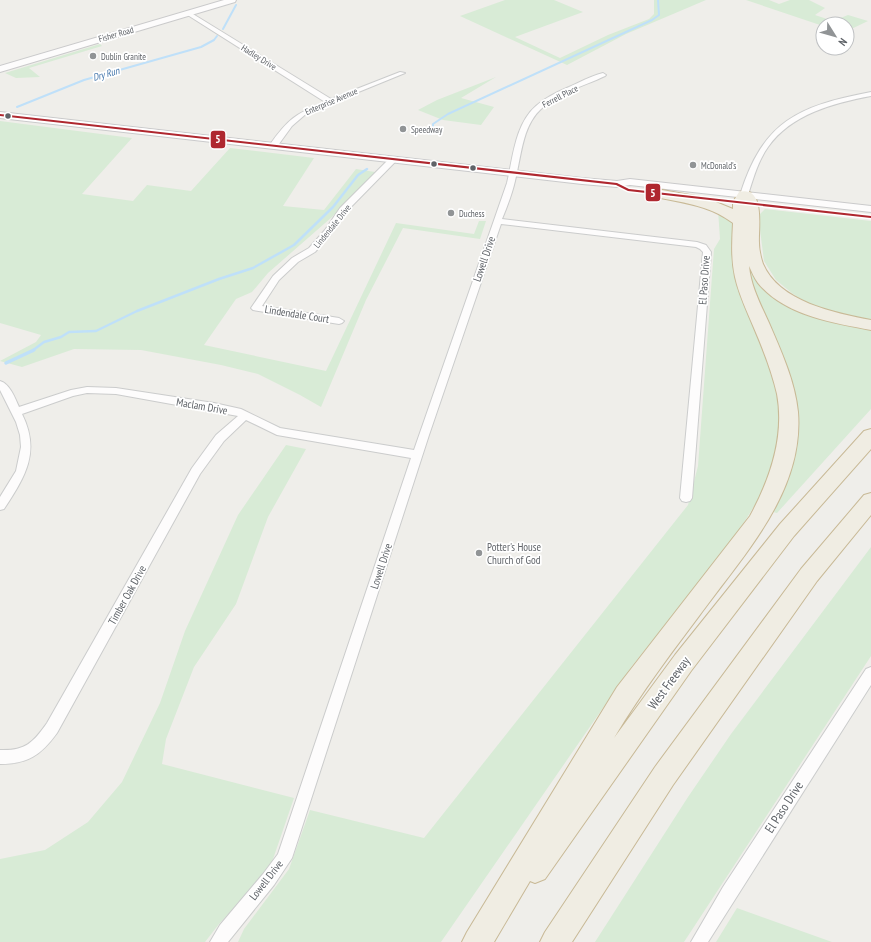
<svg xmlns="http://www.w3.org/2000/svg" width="871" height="942" font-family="'PT Sans Narrow',sans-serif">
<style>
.green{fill:#d8ebd6}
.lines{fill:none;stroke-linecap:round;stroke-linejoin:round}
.stream-far2{stroke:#bfe0f9;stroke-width:2}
.stream-far1{stroke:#bfe0f9;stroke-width:2.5}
.stream{stroke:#bfe0f9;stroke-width:3.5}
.minor-casing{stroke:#cbcccc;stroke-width:2}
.secondary-casing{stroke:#cacacb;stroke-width:2}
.motorway-casing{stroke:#c8b996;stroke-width:2}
.minor{fill:#fdfcfc;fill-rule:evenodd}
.secondary{fill:#fdfcfc;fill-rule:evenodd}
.motorway{fill:#f0ede3;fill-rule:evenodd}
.bus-1-casing{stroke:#fff;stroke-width:3}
.bus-1{fill:#af272f;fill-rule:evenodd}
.poi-dot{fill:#919496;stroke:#fff;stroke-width:1.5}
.bus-dot{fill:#5f6368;stroke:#fff;stroke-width:1.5}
.labels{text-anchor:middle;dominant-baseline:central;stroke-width:3.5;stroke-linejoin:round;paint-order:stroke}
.far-street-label{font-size:9px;fill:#5f6368;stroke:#fff}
.far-poi-label{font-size:9px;fill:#5f6368;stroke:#fff;text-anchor:start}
.far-water-label{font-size:10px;font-style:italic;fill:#4174aa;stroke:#fff}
.street-label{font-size:11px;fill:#5f6368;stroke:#fff}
.poi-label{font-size:11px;fill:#5f6368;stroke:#fff;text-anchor:start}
.near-street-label{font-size:13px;fill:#5f6368;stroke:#fff}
.line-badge{stroke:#fff;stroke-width:1.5}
.badge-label{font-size:11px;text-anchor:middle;font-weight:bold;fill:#fff}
</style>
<rect width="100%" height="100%" fill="#efeeea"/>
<path class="green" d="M505,0H554L583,12L515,37L560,58L608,35L649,19L654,14V0H706L626,34L567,65L460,16Z
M746,0H769L779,4L790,0H809L825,8L815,15L833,21L848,15L868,21L847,31V24H823V26Z
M100,44L102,46L29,68L40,77L16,78L5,73Z
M496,77L461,98L494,107L481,125L443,120L418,110L437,100Z
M0,121L132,138L82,194L133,201L147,185L191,191L230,148L314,158L283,206L324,210L356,169L375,172L332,217L268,273L252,292L236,299L204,345L326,371L396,223L474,234L479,221H486L480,239L403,228L366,300L321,407L300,395L258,374L221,365L141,350L74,349L22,367L0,361L36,342L41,335L0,323Z
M765,209L871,221V320L814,307L793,294L776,280L764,261L759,222V215Z
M718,210L730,218L736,226L731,247L736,273L773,380L778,402L780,429L774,465L766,487L730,545L632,666L441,942H238L244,929L289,869L310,810L424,838L688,505L698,466L714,249L720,239Z
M747,268L751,269L824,320L853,327L871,329V409L777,513L773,512L781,490L793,441L750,283Z
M286,445L306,449L268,517L236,604L194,667L166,739L162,764L294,798L272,862L256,884L219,924L205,942H0V859L45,850L88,822L122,782L160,703L185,631L238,515Z
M871,547V656L684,942H595L688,797L731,734Z
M737,908L832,942H716Z"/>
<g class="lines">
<path class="stream-far2" d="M223,29L236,5
M17,107L84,80L201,47L214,40L217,36
M430,134L433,131V124L448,114L652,20L659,15L658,0"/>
<path class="stream-far1" d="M32,351L44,342L61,337L69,332L96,331L137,311L219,279L253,268L294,245L333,207L358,175L367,169"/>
<path class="stream" d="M6,363L34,350"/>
<defs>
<path id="minor" d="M188,11L331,99L400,72L405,73L307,113L292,126L276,148H270L269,146C288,119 295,114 325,102L186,14L185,13Z
M603,73L606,75L605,76C584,86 557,93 540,110C522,127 521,158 515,181C512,194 507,207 502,219L697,242L706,245L711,252L692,498L690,501L686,502L682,501L680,498L703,252L700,249L696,247L501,224L429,435L292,858L274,885L228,942H210L220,925L263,874L278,854L411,458L277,435L246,420L224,441L200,474L57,733C41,755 28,764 0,764V750C25,751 33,743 47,723L192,468L216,435L238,416L116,394L87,393L73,396L22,414C41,452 25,477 4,509L0,510V497L16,471L21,447L20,435L16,422L0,390V381C10,384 15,398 19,407L71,390L87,387L116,388L214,403L241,409L280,428L414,450L507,183C513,158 515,124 536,106C545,98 557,92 569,87C580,82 591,76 603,73Z
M871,92V96C834,103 791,114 768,147C758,161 753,179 748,195L744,197H741L740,195C763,121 798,106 871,92Z
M390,158H393L397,160L346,212L331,234L315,252L298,262L279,280L262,306L339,318L344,321L342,323L339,324L253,310L251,308L273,276L292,258L309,248L325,230L340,208Z
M871,667V685L708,942H691L723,887L866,669Z"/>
<path id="secondary" d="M224,0H236L235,2L0,72V66Z
M0,112L582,178L617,181L630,179L871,206V212L630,185L617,187L582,184L0,118Z"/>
<path id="motorway" d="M657,189L706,198L733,209V202L739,192C766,185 758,229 759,243C759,249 761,258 763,264C779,302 835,313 871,320V330C832,323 784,315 758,283C754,278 752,272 749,266C751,287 761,305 769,323C781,351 795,381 798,412C804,487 750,548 708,604C675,648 642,691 614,738L675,655L780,524L864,431L871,429V449L794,536L691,671L545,879L535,883L530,881L494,942H462L467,932L617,687L750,516C770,479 785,437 777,394C772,372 763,349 754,328C747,311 739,295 735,277C731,259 732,241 733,223C708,204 681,203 652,196L650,193L652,190Z
M871,493V515L817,581L673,785L572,942H540L545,932L655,767L801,569L864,495Z"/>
</defs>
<use href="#minor" class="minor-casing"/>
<use href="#secondary" class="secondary-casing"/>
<use href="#motorway" class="motorway-casing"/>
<use href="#minor" class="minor"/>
<use href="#secondary" class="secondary"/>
<use href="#motorway" class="motorway"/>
<defs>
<path id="bus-1" d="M0,114L617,183L629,189L871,216V218L628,191L616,185L0,116Z"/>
</defs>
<use href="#bus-1" class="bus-1-casing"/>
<use href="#bus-1" class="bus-1"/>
</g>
<g class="poi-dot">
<circle cx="93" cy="56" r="4"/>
<circle cx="403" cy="129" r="4"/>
<circle cx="693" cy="165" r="4"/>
<circle cx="451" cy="213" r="4"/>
<circle cx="479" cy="553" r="4"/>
</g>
<g class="bus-dot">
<circle cx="8" cy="116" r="3.5"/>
<circle cx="434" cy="164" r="3.5"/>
<circle cx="473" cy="168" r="3.5"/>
</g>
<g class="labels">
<g class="far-street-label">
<text transform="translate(116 34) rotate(-16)">Fisher Road</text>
<text transform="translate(259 57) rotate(32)">Hadley Drive</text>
<text transform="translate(560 96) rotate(-27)">Ferrell Place</text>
<text transform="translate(331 101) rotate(-23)">Enterprise Avenue</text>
<text transform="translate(332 226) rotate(-51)">Lindendale Drive</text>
</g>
<g class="far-poi-label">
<text x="101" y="56">Dublin Granite</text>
<text x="411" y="129">Speedway</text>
<text x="701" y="165">McDonald's</text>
<text x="459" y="213">Duchess</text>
</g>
<g class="far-water-label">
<text transform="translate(106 74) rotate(-16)">Dry Run</text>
</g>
<g class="street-label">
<text transform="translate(484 259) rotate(-71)">Lowell Drive</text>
<text transform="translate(704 280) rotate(-86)">El Paso Drive</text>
<text transform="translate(297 314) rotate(9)">Lindendale Court</text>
<text transform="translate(202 406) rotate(10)">Maclam Drive</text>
<text transform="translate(381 566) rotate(-72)">Lowell Drive</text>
<text transform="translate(127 595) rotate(-61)">Timber Oak Drive</text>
<text transform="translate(266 880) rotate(-52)">Lowell Drive</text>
</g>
<g class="poi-label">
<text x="487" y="547">Potter's House<tspan x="487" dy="13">Church of God</tspan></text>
</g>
<g class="near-street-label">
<text transform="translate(669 683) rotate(-54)">West Freeway</text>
<text transform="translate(784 807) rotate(-57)">El Paso Drive</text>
</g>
</g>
<g class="line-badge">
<rect x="210" y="130" width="16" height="19" rx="4" fill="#af272f"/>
<rect x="645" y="183" width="16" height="19" rx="4" fill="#af272f"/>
</g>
<g class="badge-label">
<text x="218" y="143">5</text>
<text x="653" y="197">5</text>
</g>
<g transform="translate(835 36) rotate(127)"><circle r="19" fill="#ffffff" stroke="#bfc1c3"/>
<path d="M0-3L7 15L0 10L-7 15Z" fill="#919496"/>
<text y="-6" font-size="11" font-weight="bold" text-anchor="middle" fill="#5f6368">N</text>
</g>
</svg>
